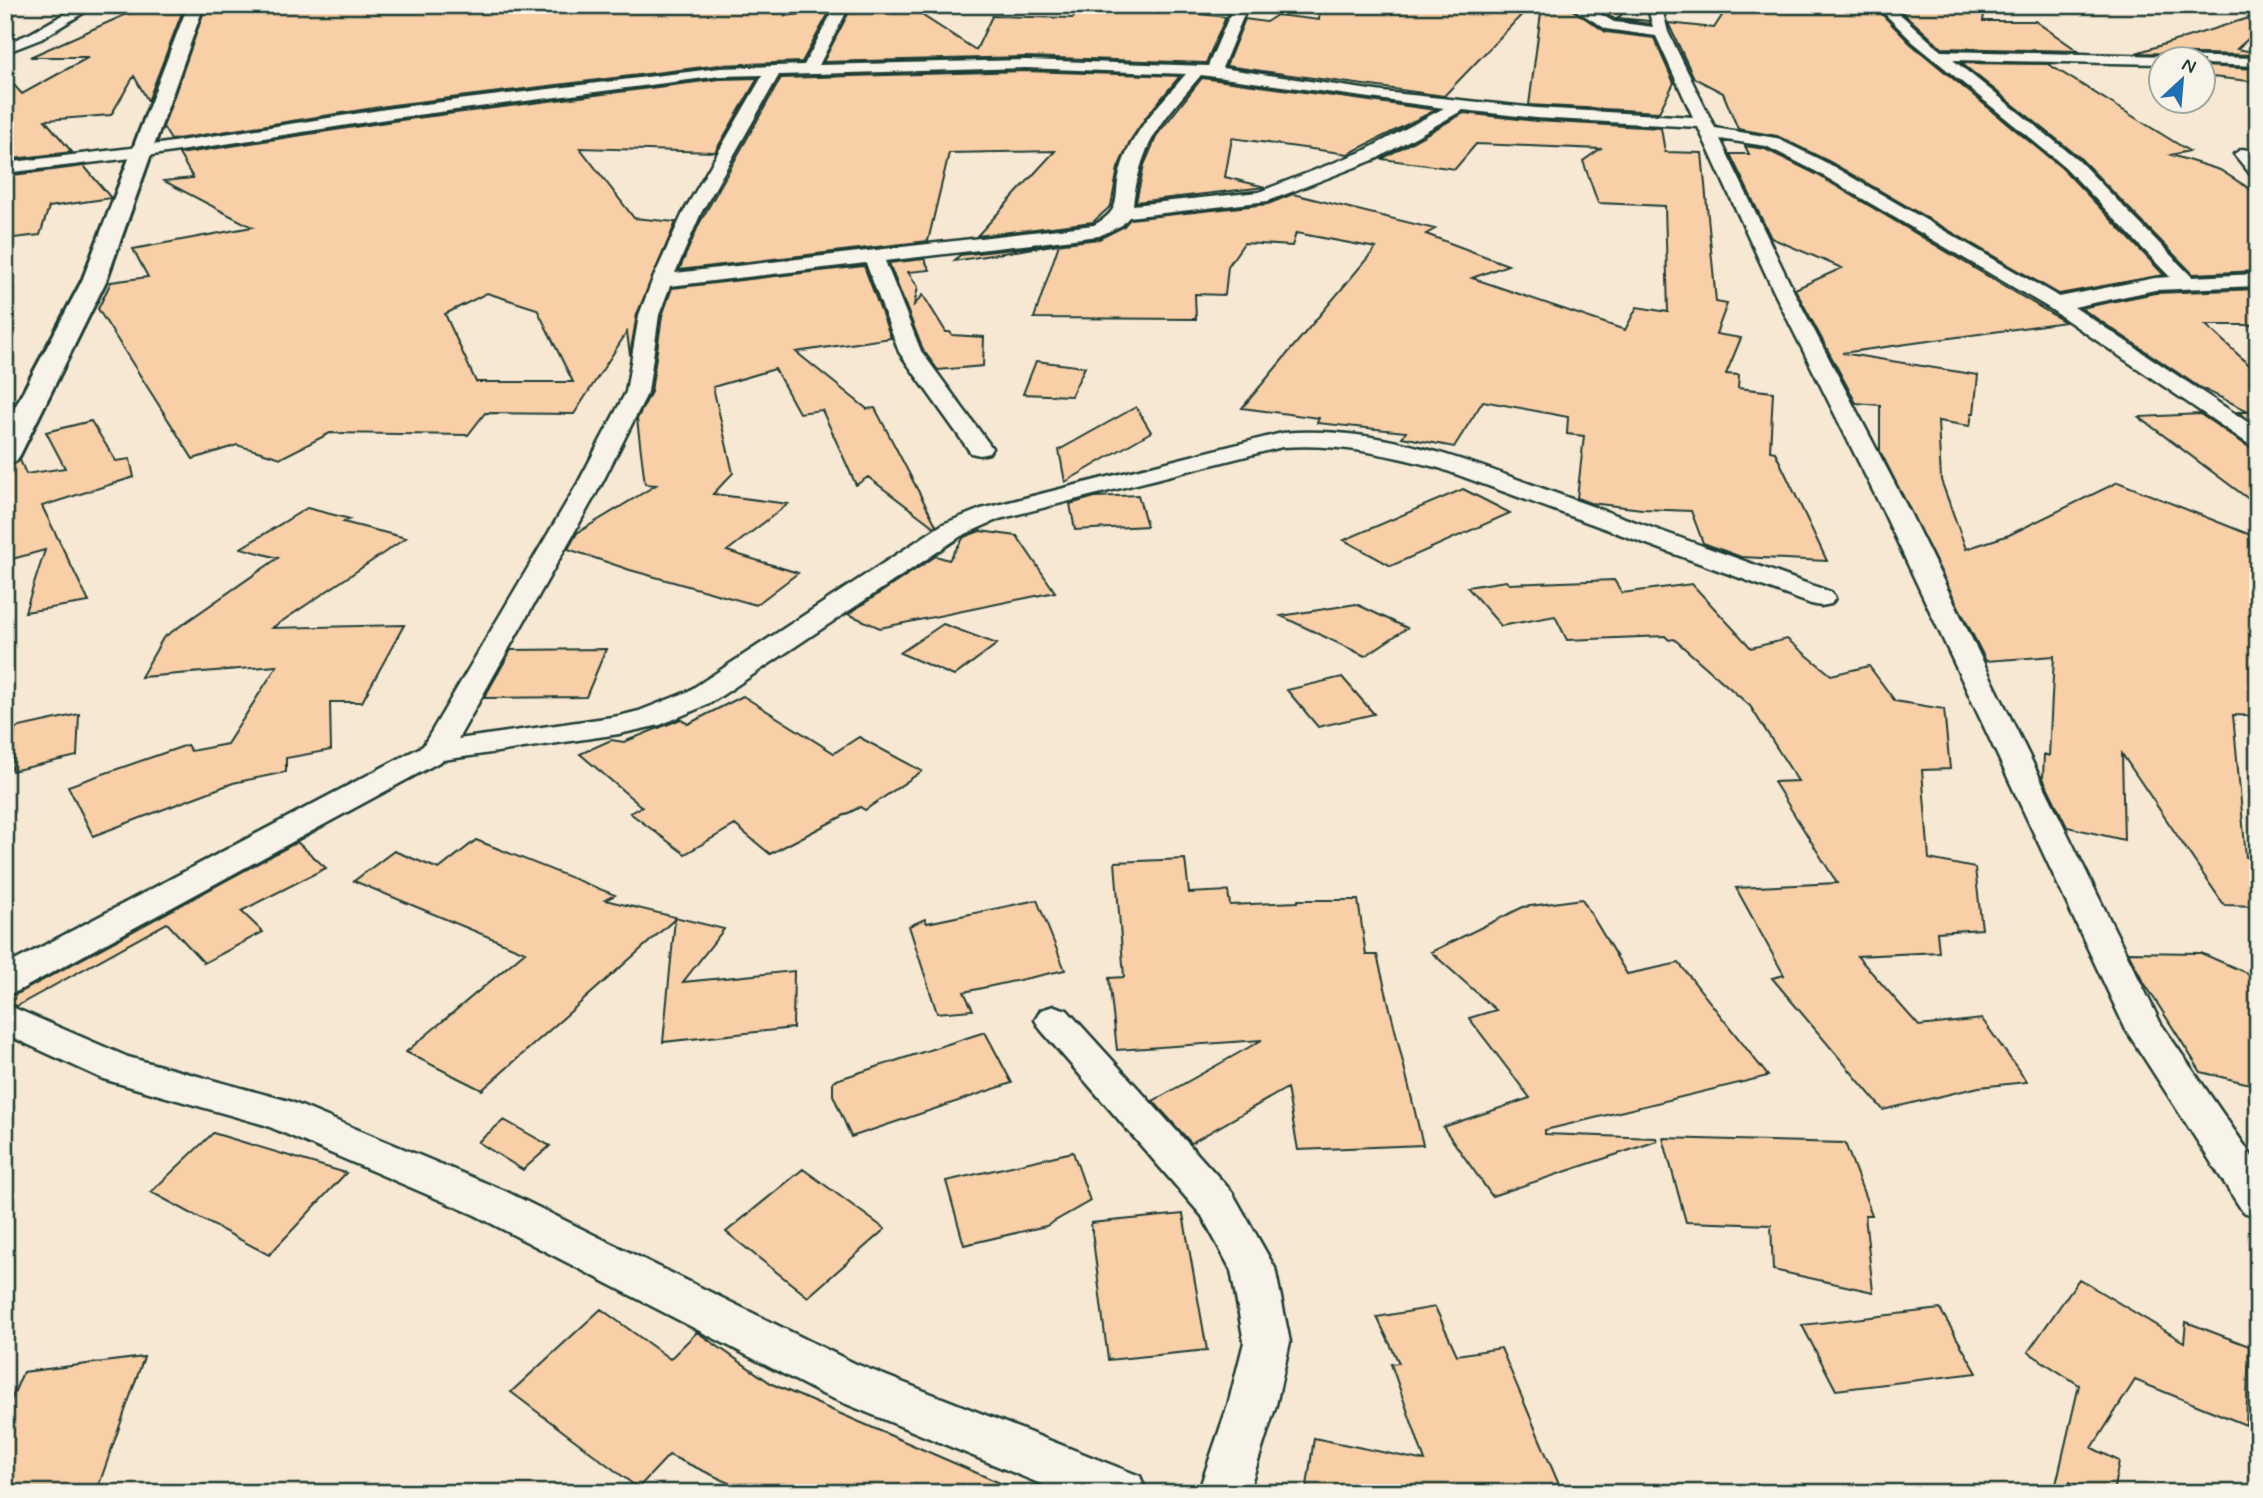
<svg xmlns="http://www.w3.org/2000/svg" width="2263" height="1498" font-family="Mynerve,sans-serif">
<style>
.building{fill:#f8cfa7;stroke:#1f3d34;stroke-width:2;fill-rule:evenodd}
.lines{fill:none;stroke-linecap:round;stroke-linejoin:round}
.street-casing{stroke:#1f3d34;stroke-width:5}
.secondary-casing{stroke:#1f3d34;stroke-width:6}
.street{fill:#f7f3e8;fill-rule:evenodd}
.secondary{fill:#f7f3e8;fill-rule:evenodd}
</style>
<rect width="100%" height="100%" fill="#f7e8d4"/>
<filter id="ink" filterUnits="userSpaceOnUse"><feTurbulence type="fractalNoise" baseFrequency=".0143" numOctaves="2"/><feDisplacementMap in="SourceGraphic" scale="14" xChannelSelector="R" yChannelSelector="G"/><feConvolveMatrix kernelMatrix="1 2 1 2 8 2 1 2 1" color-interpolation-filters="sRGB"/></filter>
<g filter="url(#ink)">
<path class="building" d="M147,5H185L148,101L134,76L111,115L45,120L72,152L5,160V75L22,94L89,57H30Z
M206,5H784L785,16L830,11L802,62L720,65L393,105L171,140L163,127Z
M874,5H906L976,50L992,16L1073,18L1082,5H1195L1191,13L1226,17L1206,63L1025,57L823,62L851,8Z
M1320,5H1531L1444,96L1226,66L1245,19L1266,22L1277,15L1319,20Z
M1542,5H1565L1606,32L1654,38L1674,83L1659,112L1529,105Z
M1590,5H1631L1618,18L1649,21V24L1615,19Z
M1729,5H1873L1911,44L2063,169L2164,275L2059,294L1830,162L1777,136L1738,129L1723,93L1694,78L1668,23L1714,28Z
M1894,5L1985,8L1983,21H2035L2078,51L1942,48Z
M2258,15V30L2237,49L2258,53V55L2136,53Z
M1961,63L2048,64L2189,151L2171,155L2220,170L2258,194V271L2193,274L2079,157Z
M2203,66L2258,69V82L2203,76Z
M1025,71L1180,76L1146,117L1130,141L1118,168L1111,206L1093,222L977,236L1055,151L949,153L928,241L679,270L699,224L781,78Z
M758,78L715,152L580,148L634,218L676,222L637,314L630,355L627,332L574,414L485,413L468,435L330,433L281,458L237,445L193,459L98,309L111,282L148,277L133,249L252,227L164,181L193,178L179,154L393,121L720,79ZM487,293L537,309L573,382H476L445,314Z
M1202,78L1436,110L1348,154L1232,138L1225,177L1265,187L1136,202L1144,165L1157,135Z
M1464,113L1536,121L1661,128L1665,152L1702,153L1716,302L1727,304L1716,334L1741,338L1726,374L1739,375L1738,388L1773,392L1770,451L1775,452L1827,561L1741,557L1703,543L1691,511L1642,509L1590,503L1577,498L1584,436L1567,434L1568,417L1483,401L1454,447L1402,437L1406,432L1317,423L1319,418L1242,408L1376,248L1296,233L1292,246L1244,243L1228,266L1225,295L1195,294L1196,319L1034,318L1059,244L954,261L960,255L1099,239L1123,227L1130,219L1268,204L1293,194L1435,229L1426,234L1508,265L1472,278L1625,330L1637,307L1668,312L1665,206L1598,203L1583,161L1600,149L1476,144L1455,169L1382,159Z
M1745,146L1765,149L1816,174L2065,322L1842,353L1978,375L1974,413H1972L1970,426L1938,421L1941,480L1966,549L2009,535L2118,482L2258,538V716L2233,715L2246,857H2258V906L2224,905L2122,754L2124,840L2067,827L2043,778L2044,754L2049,756L2054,656L1986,661L1880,451V405L1856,403L1795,289L1842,268L1771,238L1730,154H1749Z
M84,166L111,198L49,207L40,235L5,239V176Z
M924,259L930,270L908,272L918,287L914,305L923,295L946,332H950L952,335L984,337L983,366L938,370L923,350L889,263Z
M864,266L891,338L796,352L867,409L875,408L936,525L934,527L868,477L856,485L822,410L799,413L775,369L713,387L733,473L713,494L788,504L727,551L798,573L756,605L630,570L568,549L577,533L656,485L645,484L637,419L651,392L662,316L672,288Z
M2258,289V325H2206L2258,373V426L2238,412H2250L2199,387L2081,308L2155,293Z
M1036,361L1085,367L1071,396L1023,394Z
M1136,407L1151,432L1065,482L1059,450Z
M2200,414L2249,447L2258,449V506L2139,417Z
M91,421L116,461L130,459L134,477L42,506L89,602L25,612L45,550L5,561V466L20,460L26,474L65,468L46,432Z
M1463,489L1510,513L1391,566L1344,540Z
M1138,495L1147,526L1075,530L1070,504L1095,497Z
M307,508L350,519L343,522L406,538L272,628L404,625L362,702H330L331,750L286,758V772L233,783L93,836L68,786L187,745L191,751L227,744L277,666L141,677L163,638L278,558L241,548Z
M980,531L1017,536L1055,592L880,628L848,614L936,556L949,560L964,537Z
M1614,580L1622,593L1692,584L1751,648L1787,639L1831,675L1869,666L1895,701L1944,709L1950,769L1922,770L1929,859L1975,868L1982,929L1937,932L1939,952L1857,956L1919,1026L1982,1019L2027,1082L1979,1087L1883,1110L1772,978L1784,975L1736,888L1837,883L1774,782L1798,781L1750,706L1674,639L1669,640L1665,636L1567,640L1555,616L1501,626L1467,587L1506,581L1509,584Z
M1356,604L1407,628L1365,656L1281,616Z
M943,624L997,644L954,676L900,653Z
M606,649L586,697L484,698L511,650Z
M1342,677L1374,714L1318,727L1287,690Z
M743,696L834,753L859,737L922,771L865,810L860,807L770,854L735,825L685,854L630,813L642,807L580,754L611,740L624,742L681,719L688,724Z
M79,714L77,756L12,771L15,728Z
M476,840L615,895L605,900L724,929L683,982L794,971L793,1028L663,1042L675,919L482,1090L406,1052L525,952L354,881L394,851L439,869Z
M297,842L326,868L241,911L263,932L204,963L167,923L17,1006L5,1002V997L19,993Z
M1185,859L1189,893L1228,891L1230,905L1298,902V900H1358L1366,955H1377L1423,1145L1298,1150L1287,1088L1191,1143L1153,1101L1262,1040L1117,1050L1109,978L1124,977L1115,862Z
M1582,899L1627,974L1679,963L1768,1076L1545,1130V1134L1656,1138L1657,1141L1492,1196L1443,1127L1530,1098L1469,1018L1496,1010L1431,952L1523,907Z
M1037,900L1065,970L964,992L973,1010L937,1013L909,926L925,919L927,923Z
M2128,952L2201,953L2258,978V1086L2201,1072L2143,981Z
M985,1032L1012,1083L851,1137L833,1095V1081Z
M504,1120L550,1146L523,1170L478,1142Z
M213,1133L346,1173L269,1255L151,1192Z
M1663,1138L1845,1143L1872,1215H1865L1873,1292L1773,1270L1771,1225L1686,1222Z
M1073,1152L1090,1201L1046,1226L964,1245L946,1181Z
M803,1169L885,1229L808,1297L726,1232Z
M1183,1214L1207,1350L1108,1360L1091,1223Z
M2079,1279L2184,1342L2186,1322L2249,1346L2246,1425L2135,1380L2092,1448L2119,1461L2113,1493H2091L2070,1482L2063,1493H2054L2079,1385L2028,1352Z
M1435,1307L1457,1355L1501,1348L1560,1487L1532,1493H1306L1314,1438L1425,1461L1391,1364L1399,1363L1377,1317Z
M601,1309L670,1359L697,1332L772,1384L1023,1493H751L669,1455L638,1488L511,1392Z
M1940,1309L1977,1373L1836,1390L1802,1325Z
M144,1357L96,1493H5V1414L23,1372Z"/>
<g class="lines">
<defs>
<path id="street" d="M80,5H96L41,39L5,53V44L31,33Z
M836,5H850L819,65L1025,60L1208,66L1234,5H1248L1222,68L1383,92L1536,108L1693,117L1656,36L1606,29L1568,5H1584L1614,22L1653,27L1647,5H1661L1668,32L1715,128L1776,138L1829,164L2059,297L2155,278L2170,277L2065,167L1913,42L1876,5H1890L1941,51L2258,58V66L2204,64V60H2162V64L1953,60L2077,159L2192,277L2258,274V286L2155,290L2074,307L2258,429V447L2250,445L2049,308L1817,172L1766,146L1720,139L1794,292L1908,509L2161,1024L2258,1165V1217L2243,1212L2126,1030L1882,509L1774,292L1698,127L1536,118L1463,110L1376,159L1268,201L1129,217L1122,225L1099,236L885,261L921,351L992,448L989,453L980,455L971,453L899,352L866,263L670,286L659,315L648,392L602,483L458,739L619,716L639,711L687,692L943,524L981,509L1282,433C1386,424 1484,468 1580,502C1664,532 1747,562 1831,592L1835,598L1831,604L1821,606L1811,604L1439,468C1386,454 1337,443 1282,447L999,519L961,536L709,704L660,725L619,734L443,760L18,991L5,995V966L423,746L578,483L626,392L639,315L652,281L683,213L763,75L720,76L393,118L140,157L5,173V163L140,147L393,108L720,68L804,65ZM1025,68L1186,74C1160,104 1132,131 1121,169C1112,198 1125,208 1094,225L675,273L701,213L779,75ZM1201,75L1444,108L1364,151L1259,192L1133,205C1142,140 1160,124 1201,75Z
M2242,149L2248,150L2258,161V177L2252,176L2234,154Z
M5,1004L128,1057L289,1101L505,1191L856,1364L1140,1476L1147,1493H1063L822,1394L475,1215L265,1125L103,1079L5,1034Z
M1054,1006L1067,1010L1232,1192L1275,1268L1290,1342L1276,1405L1248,1493H1198L1228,1405L1244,1342L1231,1270L1202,1216L1041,1030L1035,1020L1041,1010Z"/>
<path id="secondary" d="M188,5H204L106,281L20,455L16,461L5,464V426L82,281Z"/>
</defs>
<use href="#street" class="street-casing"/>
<use href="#secondary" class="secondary-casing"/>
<use href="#street" class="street"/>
<use href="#secondary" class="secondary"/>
</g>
</g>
<rect width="2263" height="1498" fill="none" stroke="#f7f3e8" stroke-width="28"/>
<rect x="14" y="14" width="2235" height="1470" fill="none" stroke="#1f3d34" stroke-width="2.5" filter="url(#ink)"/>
<g transform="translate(2182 80) rotate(26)"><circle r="33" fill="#f7f3e8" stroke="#a1aaa0" stroke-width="2"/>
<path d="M0-5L12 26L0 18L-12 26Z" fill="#1f6fb2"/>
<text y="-10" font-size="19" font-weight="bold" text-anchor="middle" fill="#1f3d34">N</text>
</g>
</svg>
